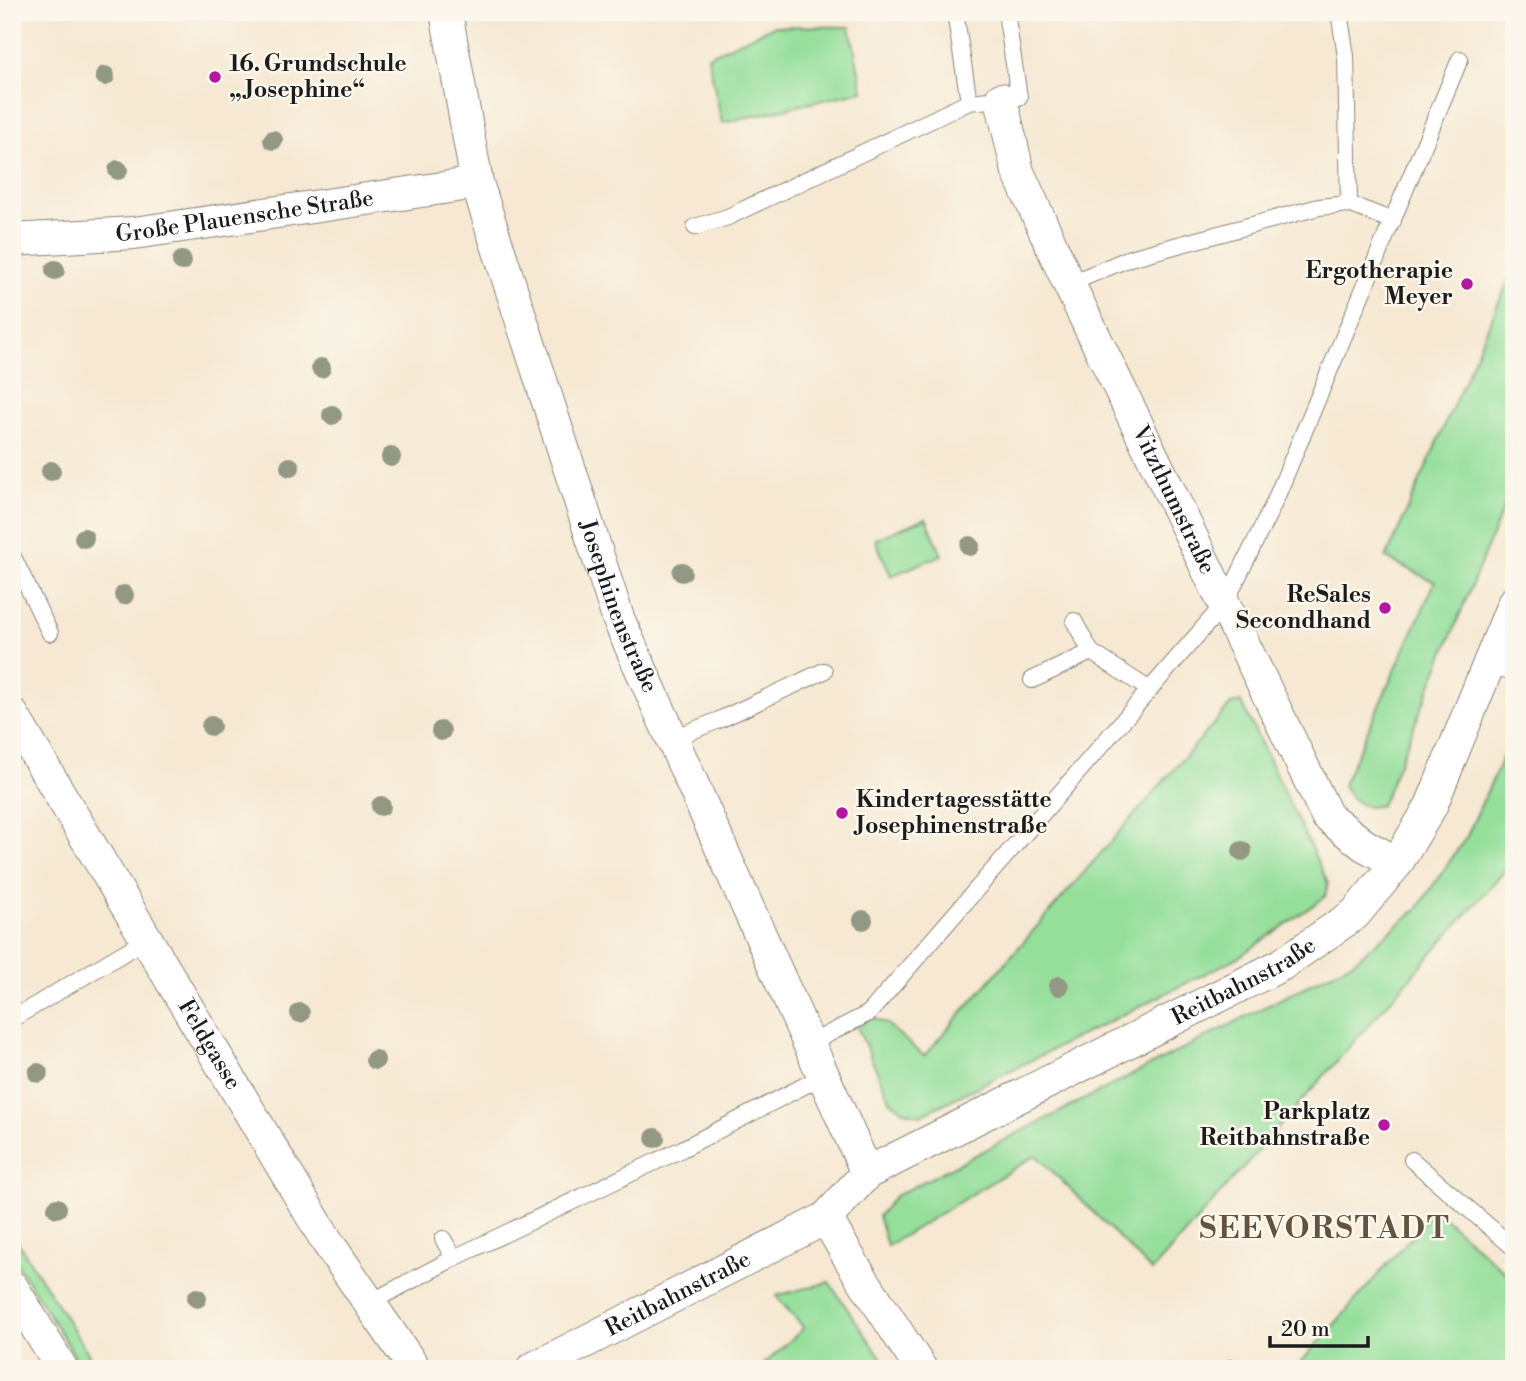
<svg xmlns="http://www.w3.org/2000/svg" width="1526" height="1381" font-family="'Libre Bodoni',serif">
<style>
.green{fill:#95df9b;stroke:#587e5c;stroke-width:2}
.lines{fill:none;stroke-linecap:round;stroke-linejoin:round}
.service-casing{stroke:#898277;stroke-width:18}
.minor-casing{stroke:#898277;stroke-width:34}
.service{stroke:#fff;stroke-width:16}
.minor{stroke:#fff;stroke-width:32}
.tree{fill:#929883}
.poi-dot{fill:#b5179e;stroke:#fbf7ec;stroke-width:2.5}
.labels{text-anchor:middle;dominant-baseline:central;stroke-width:5;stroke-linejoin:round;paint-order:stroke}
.poi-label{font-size:23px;font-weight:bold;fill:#1c1c1c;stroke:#fbf7ec;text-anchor:end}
.street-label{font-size:23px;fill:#1c1c1c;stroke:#fbf7ec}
.district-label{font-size:30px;font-weight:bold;letter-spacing:2px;fill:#63533f;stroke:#fbf7ec}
</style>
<rect width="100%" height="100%" fill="#fbf7ec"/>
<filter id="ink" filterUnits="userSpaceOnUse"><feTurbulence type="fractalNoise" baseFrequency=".0143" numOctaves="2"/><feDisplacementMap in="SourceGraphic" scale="14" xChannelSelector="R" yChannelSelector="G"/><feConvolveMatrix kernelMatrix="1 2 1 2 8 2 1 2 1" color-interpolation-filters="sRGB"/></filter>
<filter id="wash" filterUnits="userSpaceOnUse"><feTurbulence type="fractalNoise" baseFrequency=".00686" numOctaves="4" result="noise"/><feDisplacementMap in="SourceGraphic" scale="28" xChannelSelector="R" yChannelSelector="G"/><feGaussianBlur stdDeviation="1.57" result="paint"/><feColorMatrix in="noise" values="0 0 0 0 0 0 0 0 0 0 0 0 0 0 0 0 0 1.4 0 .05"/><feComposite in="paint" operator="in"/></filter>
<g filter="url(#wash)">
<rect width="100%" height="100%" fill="#f6e8d2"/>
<path class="green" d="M774,26L850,27L863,91L722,123L708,56Z
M1514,268V482L1386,795L1381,805C1363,811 1352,801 1343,785L1435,582L1386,558Z
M926,518L942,555L891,576L875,539Z
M1241,702L1328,883L1325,897L1239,957L921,1115L904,1111L890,1100L857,1027L872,1017L887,1024L924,1056L1231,704Z
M1514,732V860L1152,1271L1036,1155L887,1246L878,1216L895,1196L1353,962L1417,909L1467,836Z
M1435,1210L1514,1280V1369H1295Z
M12,1233L98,1369H83L12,1256Z
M829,1282L889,1369H759L804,1328L776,1296Z"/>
</g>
<g filter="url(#ink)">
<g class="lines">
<defs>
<path id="service" d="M955,12L969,102
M1339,12L1346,56L1349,204
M695,227L728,217L969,102L1019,97L1006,12
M1069,284L1130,258L1319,207L1349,204L1393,221
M12,555L50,633
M1074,621L1091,652L1150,690
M1490,663L1514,673
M1032,680L1091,652
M672,739L719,720L824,671
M12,1019L147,939
M809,1044L869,1013L1225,603L1274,503L1460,59
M1412,1160L1514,1248
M443,1239L454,1258
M371,1302L454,1258L682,1149L825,1075
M1230,1368L1231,1369"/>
<g id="minor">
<path id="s1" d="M446,12L477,183L618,618L867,1173"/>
<path id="s2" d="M1001,99L1018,172L1069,284L1327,816L1364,845L1397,863"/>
<path id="s3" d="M12,240L134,233L477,183"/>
<path id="s4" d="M12,714L328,1243L415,1369"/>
<path d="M826,1218L854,1266L921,1369"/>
<path d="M12,1287L62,1369"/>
<path id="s5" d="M532,1369L826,1218L867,1173L1281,965L1355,914L1397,863L1431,806L1514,602"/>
</g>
</defs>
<use href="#service" class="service-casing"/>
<use href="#minor" class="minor-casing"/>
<use href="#service" class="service"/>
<use href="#minor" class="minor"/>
</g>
<g class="tree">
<circle cx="105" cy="76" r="10"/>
<circle cx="273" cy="140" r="10"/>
<circle cx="118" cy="170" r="10"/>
<circle cx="182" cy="261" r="10"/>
<circle cx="55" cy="270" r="10"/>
<circle cx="321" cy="368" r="10"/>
<circle cx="332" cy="415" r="10"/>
<circle cx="391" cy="457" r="10"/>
<circle cx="290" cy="467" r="10"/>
<circle cx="51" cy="471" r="10"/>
<circle cx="84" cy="538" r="10"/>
<circle cx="970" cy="546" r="10"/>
<circle cx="682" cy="572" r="10"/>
<circle cx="124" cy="595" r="10"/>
<circle cx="211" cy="726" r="10"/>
<circle cx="441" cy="731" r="10"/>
<circle cx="381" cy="806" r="10"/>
<circle cx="1242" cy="851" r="10"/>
<circle cx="863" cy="920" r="10"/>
<circle cx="1059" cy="986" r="10"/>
<circle cx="300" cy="1013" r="10"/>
<circle cx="375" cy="1060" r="10"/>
<circle cx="38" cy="1073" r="10"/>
<circle cx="655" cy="1138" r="10"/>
<circle cx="57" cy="1208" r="10"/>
<circle cx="197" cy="1298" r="10"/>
</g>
</g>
<g class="poi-dot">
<circle cx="215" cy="77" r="7"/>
<circle cx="1467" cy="284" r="7"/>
<circle cx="1385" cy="608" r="7"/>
<circle cx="842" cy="813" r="7"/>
<circle cx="1384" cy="1125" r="7"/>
</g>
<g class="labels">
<g class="poi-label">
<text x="229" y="64" text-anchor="start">16. Grundschule<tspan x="229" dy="26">„Josephine“</tspan></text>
<text x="1453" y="271">Ergotherapie<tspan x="1453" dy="26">Meyer</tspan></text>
<text x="1371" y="595">ReSales<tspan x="1371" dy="26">Secondhand</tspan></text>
<text x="856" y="800" text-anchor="start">Kindertagesstätte<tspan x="856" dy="26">Josephinenstraße</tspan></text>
<text x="1370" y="1112">Parkplatz<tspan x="1370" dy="26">Reitbahnstraße</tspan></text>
</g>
<g class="street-label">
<text stroke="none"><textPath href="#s3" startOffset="234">Große Plauensche Straße</textPath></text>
<text stroke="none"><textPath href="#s2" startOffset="438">Vitzthumstraße</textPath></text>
<text stroke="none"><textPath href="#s1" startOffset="620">Josephinenstraße</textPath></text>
<text stroke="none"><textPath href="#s5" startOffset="814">Reitbahnstraße</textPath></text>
<text stroke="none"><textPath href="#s4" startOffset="385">Feldgasse</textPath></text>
<text stroke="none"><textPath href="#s5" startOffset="164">Reitbahnstraße</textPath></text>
</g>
<g class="district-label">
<text x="1325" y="1229">SEEVORSTADT</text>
</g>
</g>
<rect width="1526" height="1381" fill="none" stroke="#fbf7ec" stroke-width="42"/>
<path d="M1270 1336v10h98v-10" fill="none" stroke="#1c1c1c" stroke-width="3.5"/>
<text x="1281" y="1336" font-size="21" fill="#1c1c1c" stroke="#fbf7ec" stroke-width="5" paint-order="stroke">20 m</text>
</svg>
